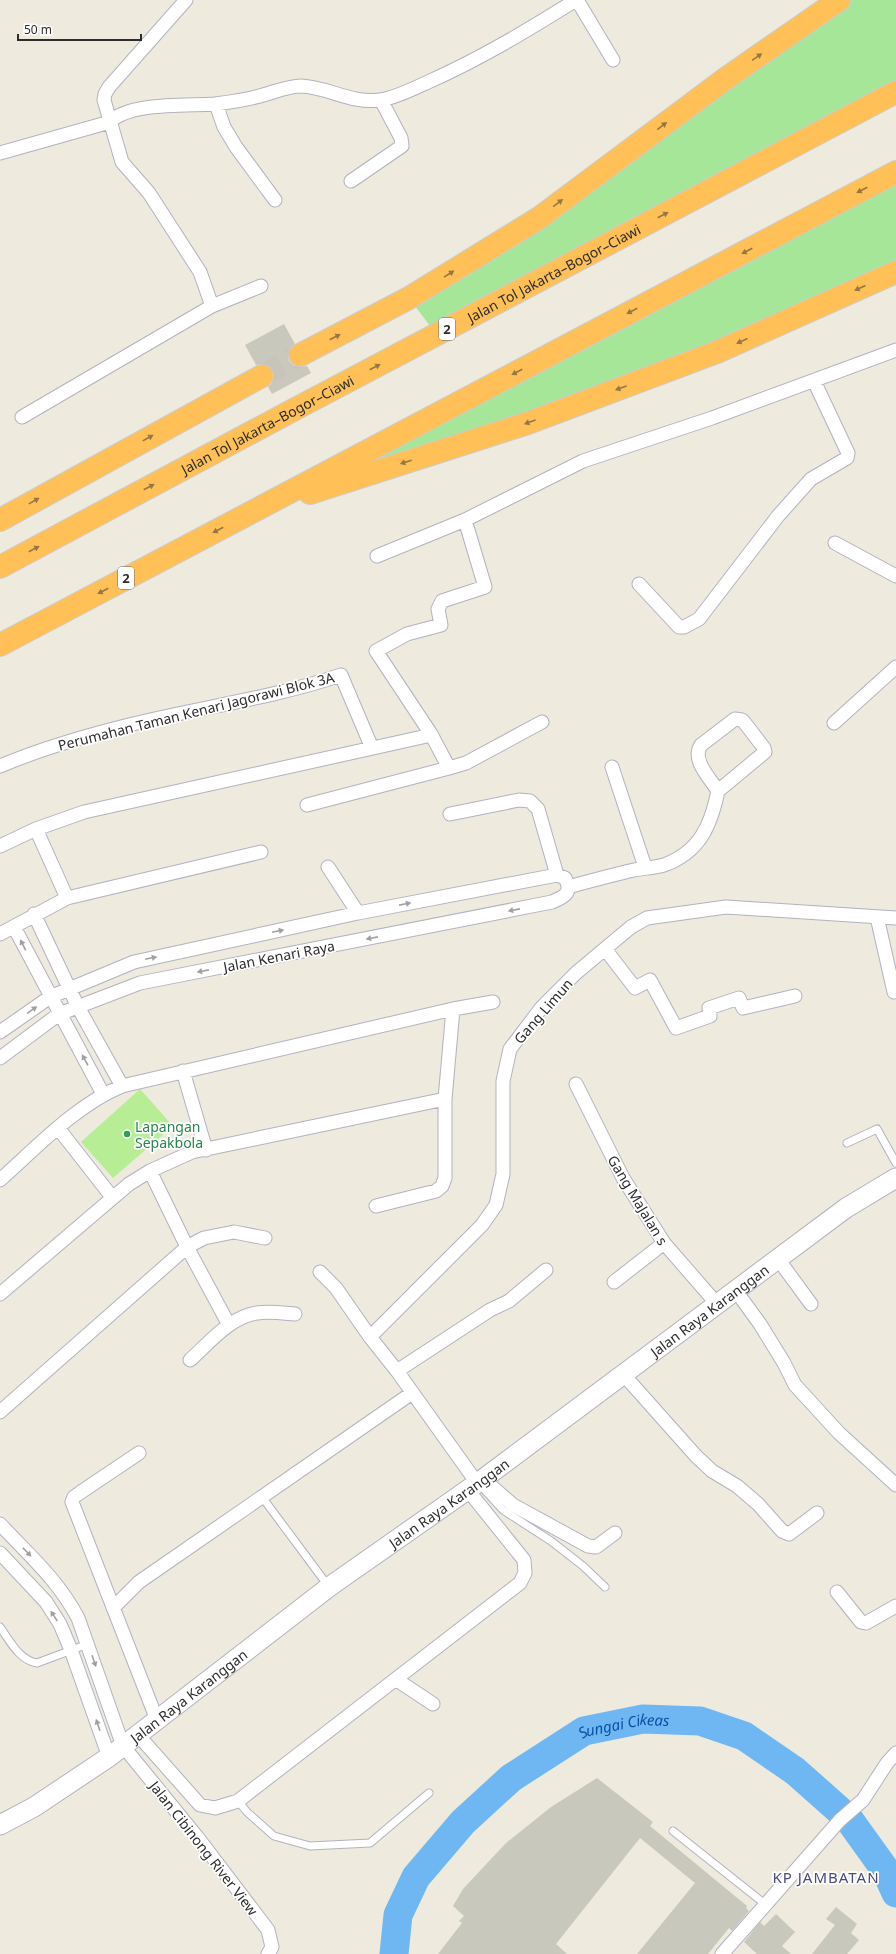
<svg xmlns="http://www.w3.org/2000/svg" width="896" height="1954" font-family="'Noto Sans',sans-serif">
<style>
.green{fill:#a5e699}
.pitch{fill:#b7ee95}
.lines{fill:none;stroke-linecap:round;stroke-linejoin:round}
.river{stroke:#6eb7f3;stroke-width:29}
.building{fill:#c9c8bc}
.highway-tunnel{stroke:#c7c4ba;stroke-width:22;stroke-dasharray:22 11;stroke-linecap:butt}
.lane-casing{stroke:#b2b2c0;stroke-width:9}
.street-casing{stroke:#b2b2c0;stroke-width:15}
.secondary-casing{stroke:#b2b2c0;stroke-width:21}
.highway-casing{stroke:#ccc;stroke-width:24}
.lane{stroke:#fff;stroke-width:7}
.street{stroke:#fff;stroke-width:13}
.secondary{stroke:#fff;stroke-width:19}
.highway{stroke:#ffc058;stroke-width:22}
.oneway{fill:#967642}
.oneway2{fill:#a0a0a0}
.leisure-dot{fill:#2e9e5b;stroke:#fff;stroke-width:1.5}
.labels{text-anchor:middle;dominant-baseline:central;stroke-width:3.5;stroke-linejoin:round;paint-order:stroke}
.shield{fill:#fff;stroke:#6b6b6b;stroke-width:1}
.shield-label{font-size:13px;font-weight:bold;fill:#2c2c2c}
.street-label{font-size:14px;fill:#2c2c2c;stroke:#fff}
.leisure-label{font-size:14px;fill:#27864d;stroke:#fff;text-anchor:start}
.water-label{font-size:15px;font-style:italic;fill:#0951a3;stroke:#fff}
.neighbourhood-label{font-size:15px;letter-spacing:1px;fill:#4b4a7f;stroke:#fff}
</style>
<rect width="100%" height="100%" fill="#eeeade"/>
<path class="green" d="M839,0H896V92L436,334L409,298Z
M896,172V272L717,352L252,512Z"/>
<path class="pitch" d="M140,1089L173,1126L113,1178L81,1142Z"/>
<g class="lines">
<path class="river" id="s1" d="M394,1954L398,1915L416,1877L463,1822L511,1778L584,1731L643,1719L700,1721L744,1736L795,1771L848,1818L886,1871L896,1893"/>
</g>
<path class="building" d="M284,324L295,344L290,348L288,354L289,361L294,366L299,367L307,366L311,373L272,394L268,387L273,382L274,377L273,370L268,365L262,364L256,365L245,345Z
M597,1778L653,1822L650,1826L747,1906L746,1908L749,1911L732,1931L729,1928L708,1954H637L695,1883L640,1838L556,1944L567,1954H438L462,1923L459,1921L464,1916L453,1906L463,1889L506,1843L551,1807Z
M836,1907L857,1924L851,1933L859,1940L847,1954H812L835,1925L826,1919Z
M776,1914L795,1932L782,1946L791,1954H757L744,1942L760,1922L764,1926Z"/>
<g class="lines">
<path class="highway-tunnel" d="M262,376L300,355"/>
<defs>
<path id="lane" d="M847,1143L877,1129L896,1163
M479,1484L503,1510L551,1541L583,1566L605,1587
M262,1497L329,1587
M0,1627C10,1641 19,1660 37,1663L88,1644
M238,1801L247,1812L274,1836L310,1846L370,1843L429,1793
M673,1831L765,1904"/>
<path id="street" d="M186,0L109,87L105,94L104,100L122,162L149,193L200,272L212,306
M577,0L613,60
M216,104L224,127L236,147L275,200
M0,153L110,122C130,102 186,106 215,104C231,102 247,100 263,95C274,92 289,86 301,86C329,87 350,104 380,100C395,98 415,88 428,82C480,59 528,30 576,0
M351,181L402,146L401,138L381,100
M22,417L212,306L261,286
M465,520L485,587L442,601L438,609L441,625L407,634L376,651L431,734L449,768L466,763L542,722
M835,543L896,576
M377,556L465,520L583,461L712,418L896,350
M639,584L679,627H684L699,619L778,516L811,479L847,458L848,453L814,381
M735,719L742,720L744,722L764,748L765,752L718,791C710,778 691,760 701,745Z
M834,723L896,667
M0,766C43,748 88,735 133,724C202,707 273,698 341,675L372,748
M612,767L645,867
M307,805L449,768
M450,814L519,800L530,801L538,809L557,875
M36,829L67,898
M0,846L36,829L84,812L427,736
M328,867L358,913
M568,887C590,881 612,875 634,870C643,868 654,868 664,865C700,852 711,825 718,791
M34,914L78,1007L122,1086
M877,917L894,992L896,991
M14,927L103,1094
M0,934L67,898L261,852
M605,949L635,988L650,980L676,1028L710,1016L709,1008L739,998L743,1008L795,996
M0,1032L50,997L134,962L358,913L557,875L565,878C573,893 564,897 552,902L140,983L59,1014L0,1058
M183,1071L206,1150
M576,1084L623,1178L664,1243L717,1304
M58,1128L112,1197
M150,1171L187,1247L229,1325
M0,1180C36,1148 76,1105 122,1086L453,1009L493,1002
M376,1206L436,1191L442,1186L445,1178V1099L453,1009
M778,1259L811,1304
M320,1272L336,1288L370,1337L397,1371L477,1483
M614,1282L664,1243
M736,1291L760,1324L784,1363L795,1385L839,1433L896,1485
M0,1294L129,1184L150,1171L192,1152L445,1099
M370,1337L482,1225L496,1205L503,1174V1081L510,1049L542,1007L576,973L631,927L647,918L726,907L896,918
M190,1360C210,1342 230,1317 257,1313C269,1311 283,1313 295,1314
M397,1371L490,1310L509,1301L546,1270
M623,1374L696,1456L712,1471L737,1486L758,1504L782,1531L789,1534L817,1513
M0,1412L187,1247L204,1238L234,1232L265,1238
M139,1453L81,1492L74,1497L72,1502L157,1720
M483,1479L513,1505L588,1546L596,1547L615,1533
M0,1524C29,1555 58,1580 78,1618L123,1746L198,1838L268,1930L272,1947L268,1954
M0,1553L46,1602L60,1624L71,1650L109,1757
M837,1592L861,1622L866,1623L896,1606
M113,1608L139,1582L412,1393
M397,1680L433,1704
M138,1735L200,1805L215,1808L238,1801L520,1583L525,1573L524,1560L467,1489
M722,1954L840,1820L863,1800L887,1763L896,1753"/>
<g id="secondary">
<path id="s2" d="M0,1825L34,1807L109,1757L329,1587L483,1479L846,1208L896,1178"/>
</g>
<g id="highway">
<path d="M300,355L409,298L539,218L725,79L839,0"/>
<path d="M310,493L528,423L717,352L896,272"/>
<path d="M0,520L262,376"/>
<path id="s3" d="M0,567L297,408L896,92"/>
<path d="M0,645L896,172"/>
</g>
</defs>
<use href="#lane" class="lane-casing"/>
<use href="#street" class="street-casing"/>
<use href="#secondary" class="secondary-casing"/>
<use href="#highway" class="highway-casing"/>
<use href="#lane" class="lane"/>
<use href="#street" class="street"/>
<use href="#secondary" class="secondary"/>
<use href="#highway" class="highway"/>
</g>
<defs><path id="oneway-solid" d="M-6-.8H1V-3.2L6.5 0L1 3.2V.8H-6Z"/></defs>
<g class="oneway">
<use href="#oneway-solid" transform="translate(757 57) rotate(-35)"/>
<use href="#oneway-solid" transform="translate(662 126) rotate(-37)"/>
<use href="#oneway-solid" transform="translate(862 190) rotate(152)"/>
<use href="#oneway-solid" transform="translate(558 203) rotate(-37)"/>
<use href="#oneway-solid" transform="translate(663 215) rotate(-28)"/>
<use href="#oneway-solid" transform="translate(747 251) rotate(152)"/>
<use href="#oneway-solid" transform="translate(449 274) rotate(-32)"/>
<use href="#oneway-solid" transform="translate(860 288) rotate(156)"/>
<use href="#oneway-solid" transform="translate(632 311) rotate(152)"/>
<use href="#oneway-solid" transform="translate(335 337) rotate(-27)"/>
<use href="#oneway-solid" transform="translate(742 341) rotate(156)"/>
<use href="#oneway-solid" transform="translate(375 367) rotate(-28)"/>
<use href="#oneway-solid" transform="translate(517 372) rotate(152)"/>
<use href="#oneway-solid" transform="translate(621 388) rotate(160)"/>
<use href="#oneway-solid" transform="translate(530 422) rotate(160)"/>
<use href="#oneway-solid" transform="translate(148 438) rotate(-29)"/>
<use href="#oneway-solid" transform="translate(406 462) rotate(162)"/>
<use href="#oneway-solid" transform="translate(149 487) rotate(-28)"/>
<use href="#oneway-solid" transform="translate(34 501) rotate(-29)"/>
<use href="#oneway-solid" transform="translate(218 530) rotate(152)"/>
<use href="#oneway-solid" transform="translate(34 549) rotate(-28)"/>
<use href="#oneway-solid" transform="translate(103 591) rotate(152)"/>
</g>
<g class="oneway2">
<use href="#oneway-solid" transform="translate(405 904) rotate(-11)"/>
<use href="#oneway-solid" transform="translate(514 910) rotate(169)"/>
<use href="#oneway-solid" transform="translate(278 931) rotate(-12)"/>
<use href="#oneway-solid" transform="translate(372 938) rotate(169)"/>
<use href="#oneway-solid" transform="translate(23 945) rotate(-117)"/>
<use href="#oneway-solid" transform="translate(151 958) rotate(-12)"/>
<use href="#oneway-solid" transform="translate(203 971) rotate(169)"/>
<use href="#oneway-solid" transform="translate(32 1010) rotate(-35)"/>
<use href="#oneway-solid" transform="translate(85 1060) rotate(-119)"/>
<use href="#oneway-solid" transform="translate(27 1552) rotate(46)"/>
<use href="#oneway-solid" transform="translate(54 1616) rotate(-123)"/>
<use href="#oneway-solid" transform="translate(94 1661) rotate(71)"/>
<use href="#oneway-solid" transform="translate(98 1725) rotate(-109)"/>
</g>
<circle class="leisure-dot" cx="127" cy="1134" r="4"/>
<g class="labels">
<g class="shield">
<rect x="439" y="318" width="16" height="22" rx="3"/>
<rect x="118" y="567" width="16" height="22" rx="3"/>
</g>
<g class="shield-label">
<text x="447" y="329">2</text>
<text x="126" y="578">2</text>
</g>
<g class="street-label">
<text stroke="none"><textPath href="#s3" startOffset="627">Jalan Tol Jakarta–Bogor–Ciawi</textPath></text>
<text stroke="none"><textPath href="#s3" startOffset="303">Jalan Tol Jakarta–Bogor–Ciawi</textPath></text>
<text transform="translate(196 711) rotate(-14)">Perumahan Taman Kenari Jagorawi Blok 3A</text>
<text transform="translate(279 956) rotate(-11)">Jalan Kenari Raya</text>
<text transform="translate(543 1011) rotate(-49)">Gang Limun</text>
<text transform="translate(638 1200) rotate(59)">Gang MaJalan s</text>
<text stroke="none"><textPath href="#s2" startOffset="877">Jalan Raya Karanggan</textPath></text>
<text stroke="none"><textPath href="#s2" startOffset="553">Jalan Raya Karanggan</textPath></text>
<text stroke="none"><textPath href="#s2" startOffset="229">Jalan Raya Karanggan</textPath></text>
<text transform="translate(204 1848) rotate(52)">Jalan Cibinong River View</text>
</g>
<g class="leisure-label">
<text x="135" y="1126">Lapangan<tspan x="135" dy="16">Sepakbola</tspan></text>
</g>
<g class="water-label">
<text stroke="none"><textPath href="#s1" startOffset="346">Sungai Cikeas</textPath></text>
</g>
<g class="neighbourhood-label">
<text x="826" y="1877">KP JAMBATAN</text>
</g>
</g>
<path d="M18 34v6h123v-6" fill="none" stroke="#2c2c2c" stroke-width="2"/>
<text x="24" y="34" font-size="12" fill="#2c2c2c" stroke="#ffffff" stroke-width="3" paint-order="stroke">50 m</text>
</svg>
